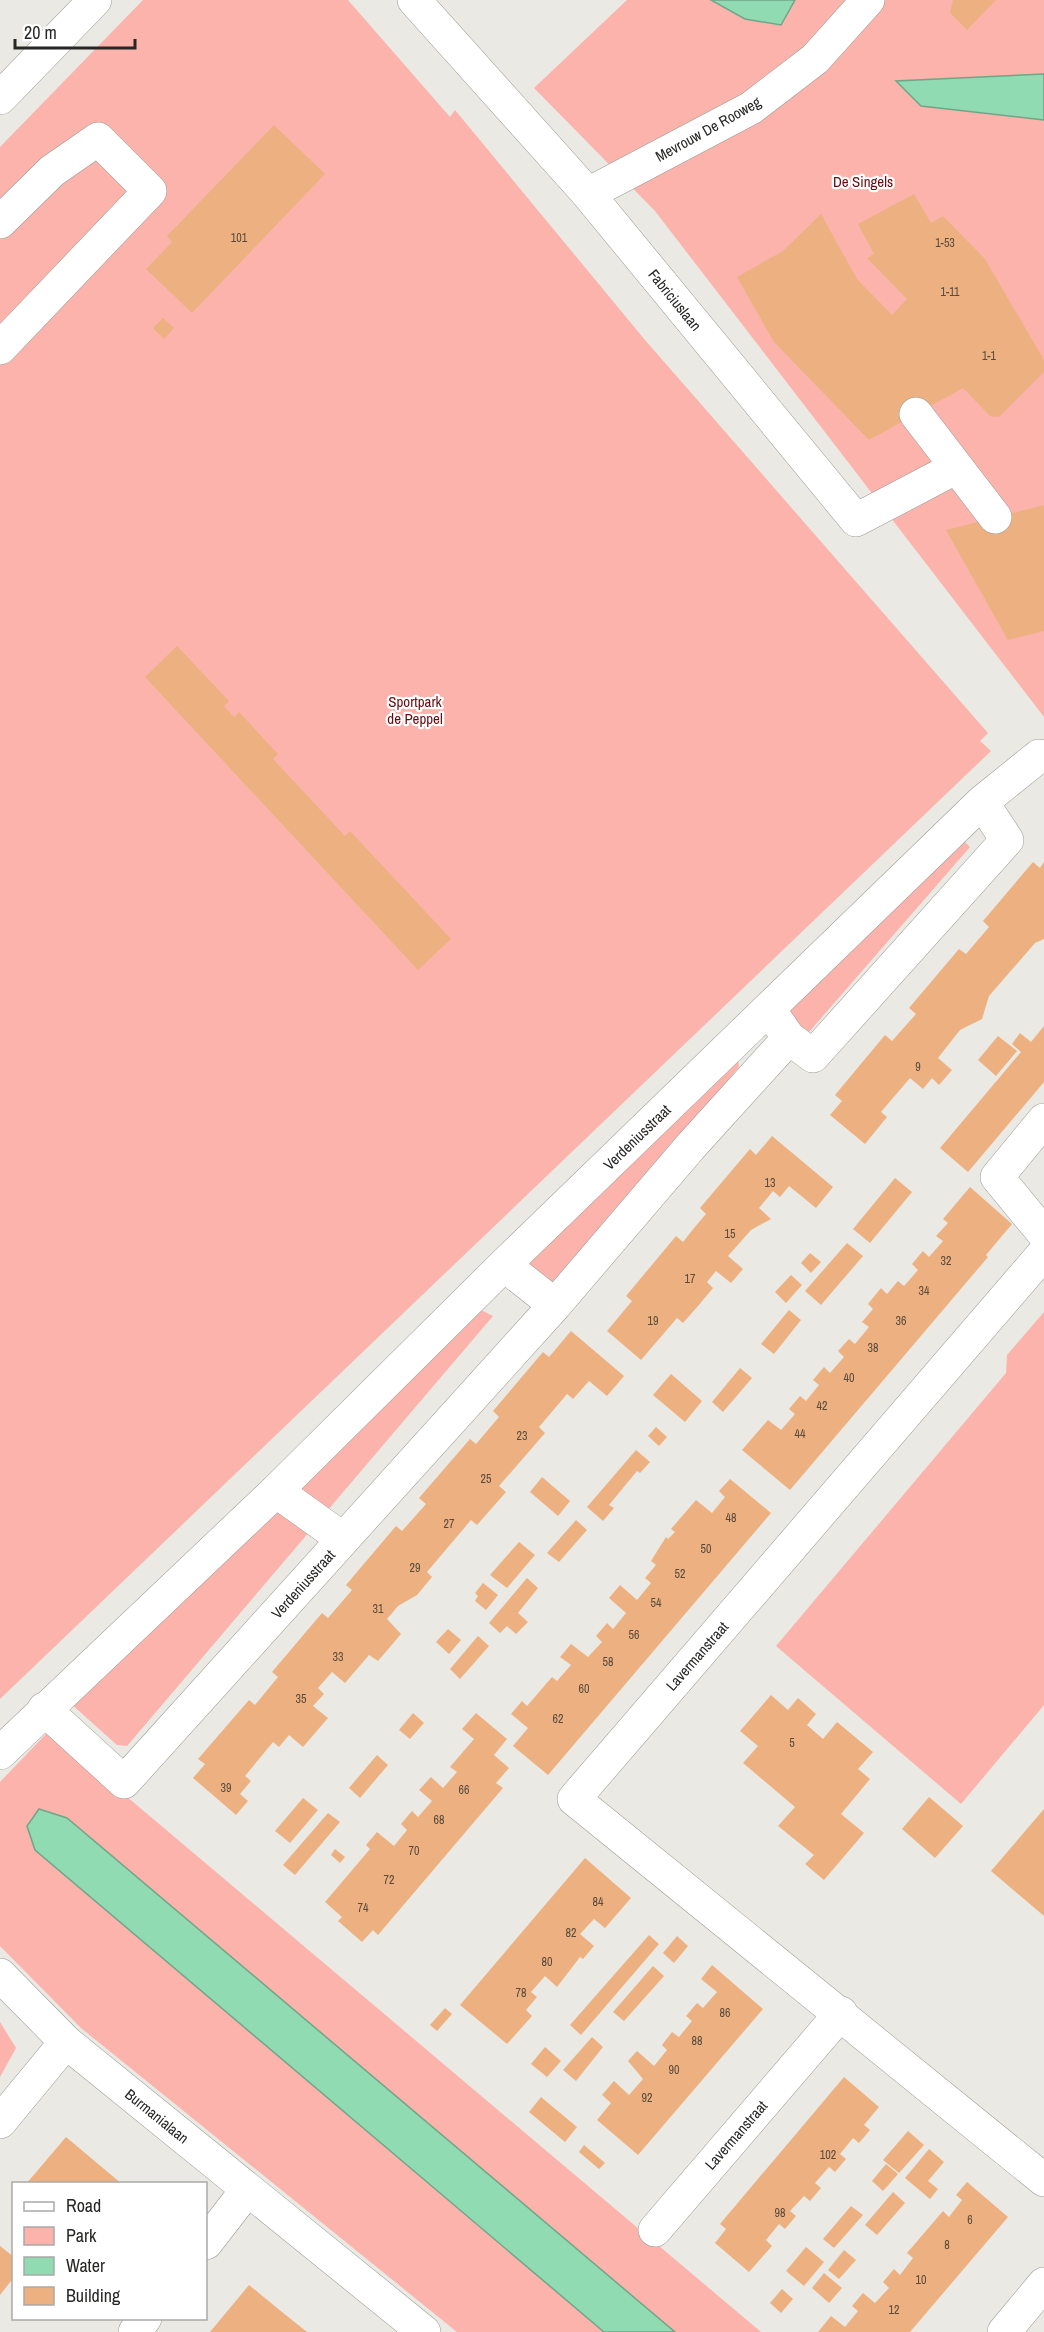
<svg xmlns="http://www.w3.org/2000/svg" width="1044" height="2332" font-family="'Archivo Narrow',sans-serif">
<style>
.green{fill:#fbb3ab}
.water{fill:#91dbb2;stroke:#71a588;stroke-width:1.5}
.building{fill:#edb181}
.lines{fill:none;stroke-linecap:round;stroke-linejoin:round}
.minor-casing{stroke:#9a9994;stroke-width:34}
.major-casing{stroke:#9a9994;stroke-width:34}
.minor{stroke:#fff;stroke-width:33}
.major{stroke:#fff;stroke-width:33}
.labels{text-anchor:middle;dominant-baseline:central;stroke-width:4.5;stroke-linejoin:round;paint-order:stroke}
.number-label{font-size:12px;fill:#584a3c}
.street-label{font-size:15px;fill:#272725;stroke:#fff}
.park-label{font-size:15px;fill:#680c0f;stroke:#fff}
</style>
<rect width="100%" height="100%" fill="#eae9e3"/>
<path class="green" d="M143,0H348L450,117L455,110L645,340L988,733L980,741L991,751L0,1699V147Z
M627,0H1044V717L655,211L534,88Z
M965,842L970,847L802,1040L777,1022Z
M738,1059L739,1067L550,1290L514,1276Z
M479,1309L493,1316L127,1746L117,1745L70,1703Z
M1044,1312V1705L961,1804L776,1646L1006,1373L1007,1355Z
M49,1731L761,2332H675L67,1818L35,1850L604,2332H457L81,2028L0,1946V1782Z
M0,2022L16,2048L0,2077Z"/>
<path class="water" d="M711,0H795L781,25L745,19Z
M1044,74V120L921,106L896,81Z
M39,1809L67,1818L675,2332H604L35,1850L27,1826Z"/>
<path class="building" d="M953,0H996L967,30L950,13Z
M274,125L325,174L192,313L146,269L172,242L167,236Z
M914,194L931,223L943,216L985,259L1044,360V372L999,417L990,416L963,388L869,440L774,342L737,277L783,251L821,214L857,279L892,315L907,299L867,258L874,254L858,224Z
M163,318L174,328L164,339L153,328Z
M1044,505V631L1008,640L946,530Z
M177,646L229,701L224,706L234,717L239,712L278,754L273,759L345,836L350,831L451,939L418,970L145,677Z
M1033,862L1040,868L1044,862V939L1035,943L989,996L982,1019L960,1030L938,1058L952,1070L939,1085L932,1078L923,1089L910,1078L881,1112L887,1117L865,1144L830,1115L842,1101L835,1095L885,1035L892,1041L916,1014L909,1008L959,949L966,954L989,927L983,921Z
M1044,1026V1082L968,1172L940,1148L1021,1052L1012,1044L1020,1033L1031,1042Z
M998,1036L1017,1051L996,1076L978,1060Z
M772,1136L833,1187L816,1208L789,1186L780,1197L773,1191L759,1208L771,1219L751,1230L728,1256L743,1269L731,1283L716,1271L707,1282L713,1288L698,1306L683,1323L677,1318L641,1360L607,1331L632,1301L626,1296L676,1236L683,1242L694,1228L706,1214L700,1208L750,1149L756,1155Z
M895,1178L912,1192L870,1243L853,1229Z
M970,1187L1012,1224L986,1255L988,1257L790,1490L742,1450L768,1420L781,1430L795,1414L789,1409L800,1396L806,1401L819,1385L813,1380L824,1367L830,1373L844,1357L838,1351L849,1339L855,1344L869,1327L862,1322L873,1309L868,1304L881,1288L887,1294L898,1281L904,1286L918,1270L912,1264L923,1251L929,1257L943,1241L936,1236L948,1223L943,1219Z
M847,1243L863,1256L821,1305L805,1291Z
M810,1253L821,1262L811,1273L801,1263Z
M791,1275L802,1285L786,1303L775,1292Z
M789,1310L801,1320L774,1354L761,1344Z
M571,1331L624,1376L607,1396L589,1381L573,1399L567,1394L539,1427L545,1433L499,1486L506,1492L477,1525L471,1520L427,1572L432,1577L417,1595L398,1606L387,1619L401,1634L378,1661L369,1655L345,1683L332,1672L318,1688L324,1694L313,1706L328,1718L303,1747L289,1735L279,1747L273,1742L245,1776L251,1781L240,1794L248,1801L236,1815L193,1778L205,1764L198,1759L249,1700L255,1705L278,1677L272,1672L322,1613L328,1618L352,1590L346,1585L396,1526L402,1531L426,1504L419,1498L470,1439L476,1444L499,1417L493,1411L543,1352L549,1357Z
M740,1368L752,1378L723,1412L712,1402Z
M671,1374L702,1401L685,1422L653,1395Z
M656,1427L667,1437L659,1446L648,1436Z
M636,1450L650,1462L640,1473L637,1471L609,1505L614,1508L603,1521L587,1507Z
M542,1477L570,1501L558,1516L530,1492Z
M730,1479L771,1513L548,1775L513,1746L528,1728L511,1714L522,1701L527,1706L552,1677L557,1681L571,1665L560,1657L571,1644L588,1657L602,1642L596,1636L607,1623L613,1629L626,1613L609,1598L620,1585L637,1600L651,1583L645,1578L656,1565L651,1561L666,1537L668,1539L675,1532L671,1529L696,1500L712,1513L725,1497L719,1491Z
M576,1520L587,1530L559,1562L547,1553Z
M519,1542L535,1555L507,1588L490,1575Z
M527,1578L538,1588L518,1613L528,1622L516,1634L507,1626L500,1633L489,1623Z
M483,1583L498,1595L486,1610L475,1601L478,1596L475,1593Z
M448,1629L461,1640L449,1654L436,1642Z
M478,1636L489,1646L460,1679L450,1669Z
M771,1695L788,1710L798,1698L816,1714L807,1725L823,1739L837,1722L873,1752L858,1769L870,1779L841,1814L864,1833L824,1880L805,1864L814,1855L778,1826L795,1807L743,1763L758,1746L740,1731Z
M413,1713L424,1723L410,1739L399,1730Z
M476,1713L507,1739L494,1755L509,1768L496,1783L503,1788L378,1935L373,1930L362,1942L338,1921L342,1917L325,1902L370,1849L366,1845L377,1832L394,1846L407,1830L401,1824L412,1811L418,1817L432,1801L419,1790L431,1777L443,1788L457,1772L450,1767L474,1739L462,1729Z
M377,1755L388,1765L360,1798L349,1788Z
M929,1797L963,1826L935,1858L902,1829Z
M303,1798L318,1810L290,1843L275,1831Z
M1044,1809V1916L991,1871Z
M328,1813L340,1822L295,1875L283,1865Z
M335,1849L345,1857L340,1863L331,1855Z
M585,1858L631,1898L605,1928L594,1919L580,1934L594,1946L583,1959L580,1957L557,1987L545,1976L531,1992L537,1997L526,2010L532,2016L507,2044L460,2005Z
M649,1935L659,1944L581,2035L570,2025Z
M677,1936L688,1946L674,1963L663,1953Z
M712,1965L763,2009L638,2155L597,2120L611,2103L602,2095L614,2081L629,2095L643,2079L628,2061L637,2051L654,2066L667,2050L662,2045L672,2032L679,2037L692,2021L686,2016L697,2003L703,2008L717,1992L701,1979Z
M653,1966L664,1976L624,2021L613,2012Z
M445,2008L452,2014L437,2031L430,2025Z
M592,2037L603,2047L576,2081L563,2070Z
M545,2047L561,2061L547,2077L531,2064Z
M844,2077L879,2107L864,2125L870,2130L859,2143L853,2138L840,2154L846,2159L835,2172L829,2167L815,2183L821,2188L810,2201L804,2196L790,2211L796,2216L785,2229L779,2224L766,2240L772,2246L749,2272L715,2243L726,2229L720,2224Z
M541,2097L577,2127L565,2142L529,2112Z
M908,2131L924,2145L899,2173L883,2160Z
M66,2137L122,2184H26Z
M584,2145L605,2163L599,2169L579,2152Z
M929,2149L944,2162L928,2181L938,2189L930,2199L905,2178Z
M886,2164L898,2174L883,2191L872,2181Z
M967,2182L1008,2217L910,2332H818L831,2316L845,2327L858,2311L852,2306L863,2293L875,2303L889,2288L883,2282L894,2269L900,2275L913,2258L907,2253L943,2211L949,2217L962,2200L956,2195Z
M893,2192L905,2203L877,2235L865,2225Z
M851,2206L863,2215L834,2248L823,2239Z
M0,2246L14,2257V2283L11,2281L0,2295Z
M806,2247L824,2262L804,2286L786,2271Z
M844,2250L856,2260L839,2279L828,2270Z
M824,2273L842,2288L829,2303L812,2288Z
M249,2285L282,2312L307,2332H210Z
M782,2289L793,2299L781,2313L770,2303Z"/>
<g class="lines">
<defs>
<path id="minor" d="M414,0L588,194L856,520L955,468
M588,194L751,108L815,59L868,0
M0,222L52,171L98,139L150,191L0,348
M916,414L995,517
M777,1021L789,1038L813,1056L1007,840L982,802
M1044,1120L997,1177L1044,1234
M1044,1253L574,1799L1044,2180
M504,1265L555,1305
M276,1491L343,1539
M44,1709L124,1782L555,1305L691,1146L789,1038
M0,1753L276,1491L504,1265L982,802L1039,756L1044,757
M0,1975L66,2042L424,2332
M0,2122L66,2042
M655,2230L841,2013
M206,2243L247,2190
M135,2332L145,2318
M1004,2332L1044,2284"/>
<path id="major" d="M0,98L95,0"/>
</defs>
<use href="#minor" class="minor-casing"/>
<use href="#major" class="major-casing"/>
<use href="#minor" class="minor"/>
<use href="#major" class="major"/>
</g>
<g class="labels">
<g class="number-label">
<text x="239" y="238">101</text>
<text x="945" y="243">1-53</text>
<text x="950" y="292">1-11</text>
<text x="989" y="356">1-1</text>
<text x="918" y="1067">9</text>
<text x="770" y="1183">13</text>
<text x="730" y="1234">15</text>
<text x="946" y="1261">32</text>
<text x="690" y="1279">17</text>
<text x="924" y="1291">34</text>
<text x="653" y="1321">19</text>
<text x="901" y="1321">36</text>
<text x="873" y="1348">38</text>
<text x="849" y="1378">40</text>
<text x="822" y="1406">42</text>
<text x="800" y="1434">44</text>
<text x="522" y="1436">23</text>
<text x="486" y="1479">25</text>
<text x="731" y="1518">48</text>
<text x="449" y="1524">27</text>
<text x="706" y="1549">50</text>
<text x="415" y="1568">29</text>
<text x="680" y="1574">52</text>
<text x="656" y="1603">54</text>
<text x="378" y="1609">31</text>
<text x="634" y="1635">56</text>
<text x="338" y="1657">33</text>
<text x="608" y="1662">58</text>
<text x="584" y="1689">60</text>
<text x="301" y="1699">35</text>
<text x="558" y="1719">62</text>
<text x="792" y="1743">5</text>
<text x="226" y="1788">39</text>
<text x="464" y="1790">66</text>
<text x="439" y="1820">68</text>
<text x="414" y="1851">70</text>
<text x="389" y="1880">72</text>
<text x="598" y="1902">84</text>
<text x="363" y="1908">74</text>
<text x="571" y="1933">82</text>
<text x="547" y="1962">80</text>
<text x="521" y="1993">78</text>
<text x="725" y="2013">86</text>
<text x="697" y="2041">88</text>
<text x="674" y="2070">90</text>
<text x="647" y="2098">92</text>
<text x="828" y="2155">102</text>
<text x="780" y="2213">98</text>
<text x="970" y="2220">6</text>
<text x="947" y="2245">8</text>
<text x="921" y="2280">10</text>
<text x="894" y="2310">12</text>
</g>
<g class="street-label">
<text transform="translate(708 129) rotate(-29)">Mevrouw De Rooweg</text>
<text transform="translate(675 300) rotate(51)">Fabriciuslaan</text>
<text transform="translate(637 1137) rotate(-44)">Verdeniusstraat</text>
<text transform="translate(303 1584) rotate(-48)">Verdeniusstraat</text>
<text transform="translate(697 1656) rotate(-49)">Lavermanstraat</text>
<text transform="translate(157 2116) rotate(39)">Burmanialaan</text>
<text transform="translate(736 2135) rotate(-49)">Lavermanstraat</text>
</g>
<g class="park-label">
<text x="863" y="181">De Singels</text>
<text x="415" y="701">Sportpark<tspan x="415" dy="17">de Peppel</tspan></text>
</g>
</g>
<rect x="12" y="2182" width="195" height="138" fill="#ffffff" stroke="#a9a9a8" stroke-width="1.5"/>
<rect x="24" y="2202" width="30" height="9" fill="#ffffff" stroke="#a9a9a8" stroke-width="1.5"/>
<text x="66" y="2212" font-size="18" fill="#272725">Road</text>
<rect x="24" y="2227" width="30" height="18" fill="#fbb3ab" stroke="#a9a9a8" stroke-width="1.5"/>
<text x="66" y="2242" font-size="18" fill="#272725">Park</text>
<rect x="24" y="2257" width="30" height="18" fill="#91dbb2" stroke="#a9a9a8" stroke-width="1.5"/>
<text x="66" y="2272" font-size="18" fill="#272725">Water</text>
<rect x="24" y="2287" width="30" height="18" fill="#edb181" stroke="#a9a9a8" stroke-width="1.5"/>
<text x="66" y="2302" font-size="18" fill="#272725">Building</text>
<path d="M15 39v9h120v-9" fill="none" stroke="#272725" stroke-width="3"/>
<text x="24" y="39" font-size="18" fill="#272725" stroke="#ffffff" stroke-width="4.5" paint-order="stroke">20 m</text>
</svg>
